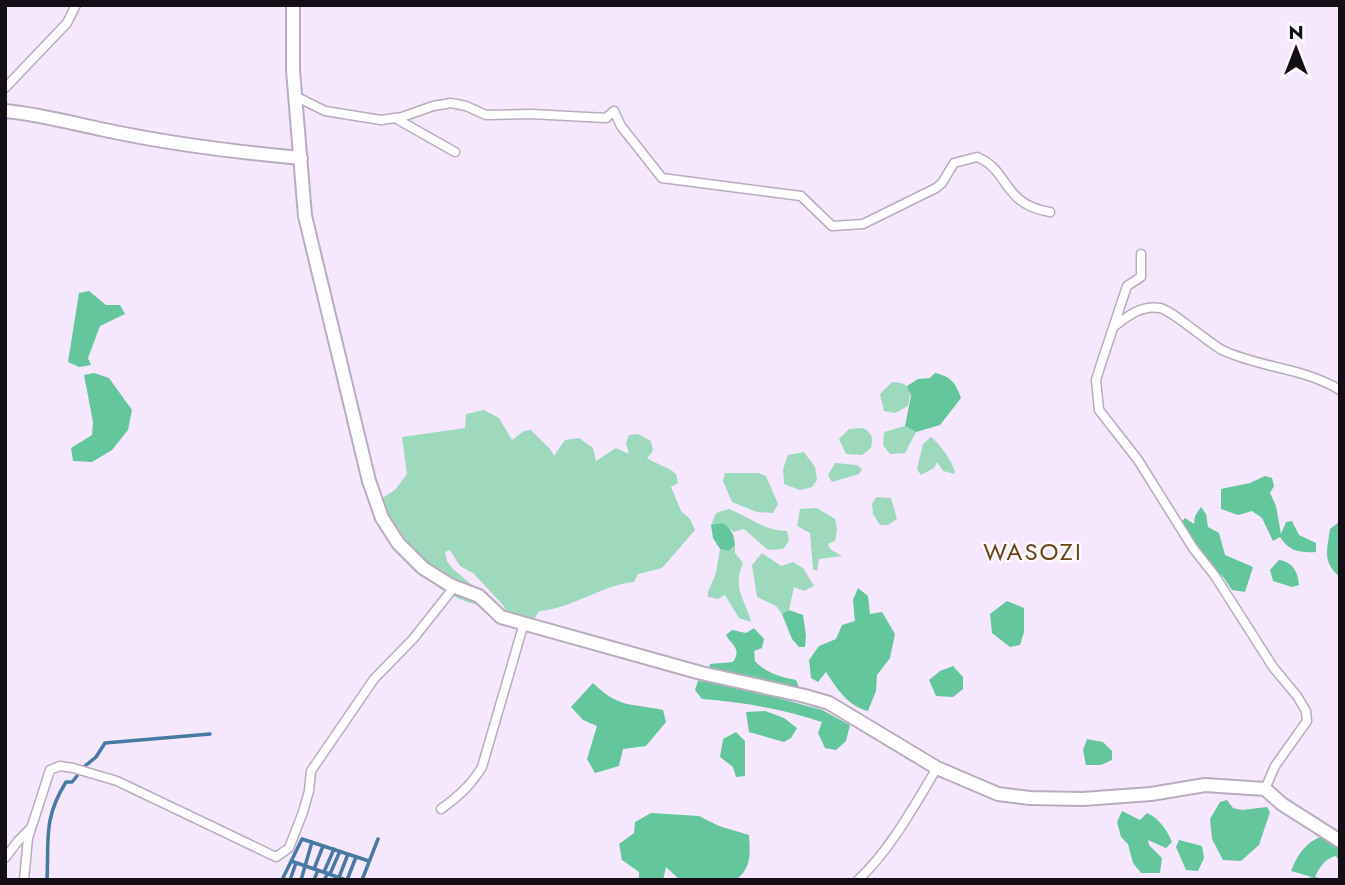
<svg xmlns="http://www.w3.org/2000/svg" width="1345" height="885" font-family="Jost,sans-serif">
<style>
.green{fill:#9dd9bd}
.forest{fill:#64c69c}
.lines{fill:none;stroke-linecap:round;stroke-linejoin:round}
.stream{stroke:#4779a3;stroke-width:3.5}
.street-casing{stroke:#b9acbf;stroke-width:11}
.secondary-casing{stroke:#b9acbf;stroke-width:16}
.street{stroke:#fff;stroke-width:8}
.secondary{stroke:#fff;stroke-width:12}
.labels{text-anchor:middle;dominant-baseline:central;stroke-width:5;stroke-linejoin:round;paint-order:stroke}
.quarter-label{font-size:24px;letter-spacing:2px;fill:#6d431a;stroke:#fcf9fd}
</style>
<rect width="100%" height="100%" fill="#f5e7fc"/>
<path class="green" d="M892,382C910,383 912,389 908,406L895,413L884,411L880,394Z
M484,410L499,418L512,440L524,431L531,430L551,450L554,456L565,440L579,438L593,448L596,461L616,448L629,454L626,443L629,435L638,434L651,441L653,451L647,458C657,465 667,466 676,474L678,483L671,487L681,511L690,519L695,530L662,568L638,574L634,582C601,585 572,609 539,611L534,619L507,613L503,605L473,573L460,566L450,550L445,552L447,561L452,568L495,605C468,611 423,581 408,559C396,542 388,519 379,500L395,490L407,474L402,437L465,428L466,414Z
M905,426L916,432L905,453L890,454L883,445L884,432Z
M863,428C873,434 873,438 871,448L862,455L846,454L839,439L849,429Z
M931,437C940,444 954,463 955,474L943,471L937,462L934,468L921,475L917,469L923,444Z
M804,452L815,467L817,480L812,487L800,490L784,484L783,469L788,455Z
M835,463L857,465L862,469L859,474L832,482L828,475Z
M725,473H758L766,476L778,504L773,513L757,512L732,502L723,481Z
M876,497L891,498L897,519L888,525H880L873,514L872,504Z
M817,508L835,519L837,529L835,541L828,544L830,549L842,556L819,559L817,571L813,569L810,533L797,526L800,509Z
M729,509C749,517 765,531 787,531L789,541L783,549L768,550L744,529L733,532L732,530L711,525L716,513Z
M735,545V553L743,563C732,589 745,598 751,622L739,618L725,595L718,599L708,597V592L716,573L720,549L729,551Z
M762,553L781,566L793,562L803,568L814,586L804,591L794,587L789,610L782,614L776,606L757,597L752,565Z"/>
<path class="forest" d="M89,291L106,305H120L125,314L100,326L88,358L91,365L79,367L68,362L79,293Z
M94,373L109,378L132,410L128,430L112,450L92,462L73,461L71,448L92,435L93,422L84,375Z
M935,373C950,376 956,383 961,398L940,425L916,432L905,426L911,396L907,386L918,379L930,378Z
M1265,476L1272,478L1274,486L1270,493L1276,506L1281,534L1286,522L1292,521L1299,535L1316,543V552C1299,553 1289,551 1280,537L1273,541L1262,518L1252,511L1238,515L1221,509V489L1250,483Z
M1201,507L1206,514L1208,527L1219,533L1225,555L1253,567L1245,592L1232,590L1224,578L1207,562L1198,546L1187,540L1180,523L1185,518L1194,524L1195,516Z
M1340,521V577C1322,562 1327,551 1330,529Z
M723,523C732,530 734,534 735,545L729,551L720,549L713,538L711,525Z
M1279,560C1293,562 1298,572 1299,585L1292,587L1273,581L1270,570Z
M858,588L868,596L870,614L882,612L895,634L890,658L877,675L876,691L868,711C848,706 837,689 826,672L818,682L811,678L809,660L819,646L836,639L842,625L855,621L853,600Z
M1007,601L1024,608V632L1020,645L1010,647L992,633L990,614Z
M789,610L803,615L806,635L805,647H799L792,639L782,614Z
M754,628L764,639L762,648L754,651L755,661C766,673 780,677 796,680L801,692L709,669L710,664L733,662C742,648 732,646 726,635L732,630L746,633Z
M953,666L963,677V689L953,697L936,696L929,680L940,671Z
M698,681L723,683L822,710L850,725L846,741L836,750L825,748L818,733L822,722C783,709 742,702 702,699L695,690Z
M593,683C619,709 632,703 663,710L666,722L646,746L623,749L619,766L595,773L587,759L597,726L583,720L571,707Z
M765,711L784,718L797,728L791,738L784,742L749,732L746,712Z
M736,732L745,741V776L736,777L733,767L720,757L723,739Z
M1087,739L1103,742L1112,751V760L1101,765H1086L1083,750Z
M1227,800L1233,808L1242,810L1267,807L1270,812L1259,845L1241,861L1223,860L1212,839L1210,819L1220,802Z
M1122,811L1140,820L1147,813C1159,818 1167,830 1172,842L1166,848L1148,840L1149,845L1162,858L1160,873H1141L1133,863L1128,844L1121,837L1117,822Z
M651,813L699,816L719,826L749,835C750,854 752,867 736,880H680L666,867L663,880H639V872L622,860L619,844L634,833L635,822Z
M1322,836L1340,847V862L1336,856C1324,859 1320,867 1315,877L1328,880H1299L1312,877L1291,871C1298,854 1305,843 1322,836Z
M1179,840L1202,846L1204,858L1198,871L1186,870L1176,847Z"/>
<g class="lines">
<path class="stream" d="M85,766L96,757L105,743L210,734
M291,861L346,880
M314,869L323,846
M324,872L334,849
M330,874L340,851
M47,880C49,839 43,819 66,782H72L77,776
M282,880L302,839L369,861
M290,880L296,863
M301,880L312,842
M314,880L318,870
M324,880L328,873
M338,880L348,854
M347,880L356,857
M362,880L378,839"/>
<defs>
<path id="street" d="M5,88L67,23L76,5
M295,96L325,111L381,120L402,117L433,106L451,103L466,106L486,115L531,114L606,118L614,111L621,126L662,178L801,196L832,226L863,224L936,188L942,183L954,163L977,157C1010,170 1001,204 1050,212
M395,118L455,152
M1141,254V277L1127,286L1101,364L1096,380L1099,410L1138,460L1193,548L1215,576L1273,667L1297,696L1306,711L1307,721L1275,766L1265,789
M1116,325C1129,315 1142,305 1160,308C1172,310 1207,342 1222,350C1260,368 1305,368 1340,390
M441,809C459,796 471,785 482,767L524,623
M5,858L18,841L30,829
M24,880L28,838L50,770L60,766L73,768L117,781L276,857L289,848L303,812L309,791L311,771L374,679L413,639L455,586
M858,880C891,849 914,806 937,768"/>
<path id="secondary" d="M293,5V70L305,216L369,481L382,518L398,543L423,568L450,585L479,596L501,617L701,673L805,696L829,703L937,768L998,794L1030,798L1083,799L1151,794L1205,785L1265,789L1282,804L1340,841
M5,111C39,114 71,123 105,130C170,144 235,152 301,158"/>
</defs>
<use href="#street" class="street-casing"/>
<use href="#secondary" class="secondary-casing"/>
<use href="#street" class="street"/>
<use href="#secondary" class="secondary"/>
</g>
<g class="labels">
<g class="quarter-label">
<text x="1033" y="551">WASOZI</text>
</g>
</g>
<rect width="1345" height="885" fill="none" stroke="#140f16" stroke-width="14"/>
<g transform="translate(1296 49)" stroke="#fcf9fd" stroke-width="5" paint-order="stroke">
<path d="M0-5L12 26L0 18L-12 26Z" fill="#140f16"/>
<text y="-10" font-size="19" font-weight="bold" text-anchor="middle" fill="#140f16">N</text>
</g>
</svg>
